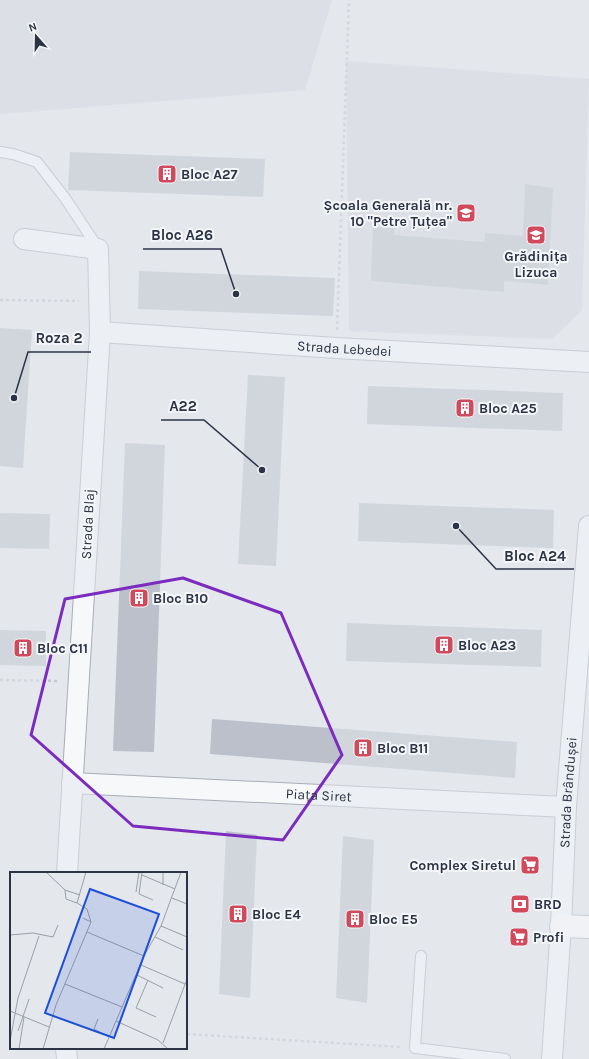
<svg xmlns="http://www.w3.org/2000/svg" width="589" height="1059" font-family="Karla,sans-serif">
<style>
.built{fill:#d2d6de}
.building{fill:#bbc0ca}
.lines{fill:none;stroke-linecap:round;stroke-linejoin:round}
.lane-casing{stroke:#a9aeb7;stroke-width:12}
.street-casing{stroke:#a9aeb7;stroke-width:22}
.secondary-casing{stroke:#a9aeb7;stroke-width:24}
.path{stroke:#c2c5cb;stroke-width:2.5;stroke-dasharray:3 3;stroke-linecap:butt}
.lane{stroke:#f7f8fa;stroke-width:10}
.street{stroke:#f7f8fa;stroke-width:20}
.secondary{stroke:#fff;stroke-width:22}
.marked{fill:none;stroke:#7b2cbf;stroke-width:3;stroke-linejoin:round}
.labels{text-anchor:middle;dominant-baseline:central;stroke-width:4;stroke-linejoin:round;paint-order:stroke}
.poi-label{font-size:14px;font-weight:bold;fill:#2b3445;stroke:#f4f6f9;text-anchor:start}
.street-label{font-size:14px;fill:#2b3445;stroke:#f4f6f9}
.inset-road{fill:none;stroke:#9a9fa9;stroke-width:1}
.view{fill:#1d4ed8;fill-opacity:0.15;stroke:#1d4ed8;stroke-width:2}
.inset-edge{fill:none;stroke:#2b3445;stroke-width:2}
.leader{fill:none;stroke:#2b3445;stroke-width:1.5}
.callout-dot{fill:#2b3445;stroke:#f4f6f9;stroke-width:1.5}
.callout-label{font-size:15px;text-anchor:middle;font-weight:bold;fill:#2b3445;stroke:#f4f6f9;stroke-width:4;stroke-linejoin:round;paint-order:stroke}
</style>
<rect width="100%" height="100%" fill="#e4e7ec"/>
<path class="built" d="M0,0H332L305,90L0,114Z
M346,61L589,79L582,310L552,339L349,331Z"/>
<path class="building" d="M70,152L265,159L263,197L68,190Z
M525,184L553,188L548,285L504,281V292L371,281L373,226L395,228L394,235L484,242L485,233L523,236Z
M139,271L335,278L333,316L138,309Z
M0,328L32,330L23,468L0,466Z
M248,375L285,377L276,566L238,564Z
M368,386L563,393L562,431L367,424Z
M125,443L165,445L154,752L113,751Z
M359,503L554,510L553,548L358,541Z
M0,513L50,514L49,549L0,548Z
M347,623L542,630L541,667L346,661Z
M0,630L46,631V666L0,665Z
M212,719L517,742L515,778L210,754Z
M226,831L257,835L250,998L219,994Z
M343,836L374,840L367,1003L336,998Z"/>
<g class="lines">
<defs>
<path id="lane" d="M0,152L13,154L37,162L65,198L98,248
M421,956L415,1048L505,1059"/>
<g id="street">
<path d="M24,239L98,249L100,332L67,873"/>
<path id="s1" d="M100,332L336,348L589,362"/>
<path id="s2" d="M72,783L566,807"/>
<path d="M66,1048L67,1059"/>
<path id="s3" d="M552,1059L561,926L566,807L589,526"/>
</g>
<path id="secondary" d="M561,926L589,927"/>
</defs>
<use href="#lane" class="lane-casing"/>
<use href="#street" class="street-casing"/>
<use href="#secondary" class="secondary-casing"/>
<path class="path" d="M0,300L79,301
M337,330L349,0
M0,680L59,681
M187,1034L400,1047"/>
<use href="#lane" class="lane"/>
<use href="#street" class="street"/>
<use href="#secondary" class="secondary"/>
</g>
<path d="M0 0H589V1059H0ZM183,578L281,613L342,755L283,840L133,826L31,735L65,599Z" fill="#e4e7ec" fill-opacity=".55" fill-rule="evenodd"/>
<path class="marked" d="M183,578L281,613L342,755L283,840L133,826L31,735L65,599Z"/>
<defs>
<symbol id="building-square" viewBox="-11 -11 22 22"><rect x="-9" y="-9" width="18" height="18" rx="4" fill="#d1495b" stroke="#f4f6f9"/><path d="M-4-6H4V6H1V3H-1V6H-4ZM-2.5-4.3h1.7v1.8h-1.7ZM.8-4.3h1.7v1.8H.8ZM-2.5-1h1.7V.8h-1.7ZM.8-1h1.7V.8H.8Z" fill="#fff"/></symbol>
<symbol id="school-square" viewBox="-11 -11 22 22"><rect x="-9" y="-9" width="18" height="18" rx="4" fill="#d1495b" stroke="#f4f6f9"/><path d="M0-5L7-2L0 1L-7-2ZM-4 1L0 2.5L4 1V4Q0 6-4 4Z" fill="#fff"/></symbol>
<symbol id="supermarket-square" viewBox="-11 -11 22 22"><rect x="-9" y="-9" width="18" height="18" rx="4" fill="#d1495b" stroke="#f4f6f9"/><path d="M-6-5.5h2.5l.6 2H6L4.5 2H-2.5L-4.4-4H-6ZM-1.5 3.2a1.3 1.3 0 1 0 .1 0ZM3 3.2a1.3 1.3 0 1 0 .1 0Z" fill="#fff"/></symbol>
<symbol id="bank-square" viewBox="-11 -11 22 22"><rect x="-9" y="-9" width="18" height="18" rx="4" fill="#d1495b" stroke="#f4f6f9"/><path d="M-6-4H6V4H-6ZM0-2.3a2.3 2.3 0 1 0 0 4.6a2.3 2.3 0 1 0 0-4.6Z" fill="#fff"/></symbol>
</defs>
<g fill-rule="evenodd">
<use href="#building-square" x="156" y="163" width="22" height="22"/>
<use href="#school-square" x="455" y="202" width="22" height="22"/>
<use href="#school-square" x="525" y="224" width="22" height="22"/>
<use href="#building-square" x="454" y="397" width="22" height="22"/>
<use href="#building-square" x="128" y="587" width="22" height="22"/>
<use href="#building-square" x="433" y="634" width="22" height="22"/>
<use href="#building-square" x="12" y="637" width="22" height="22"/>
<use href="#building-square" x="352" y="737" width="22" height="22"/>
<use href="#supermarket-square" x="519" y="854" width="22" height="22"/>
<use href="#bank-square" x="509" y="893" width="22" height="22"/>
<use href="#building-square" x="227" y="903" width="22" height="22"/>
<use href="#building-square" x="344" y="908" width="22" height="22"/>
<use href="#supermarket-square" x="508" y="926" width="22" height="22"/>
</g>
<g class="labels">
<g class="poi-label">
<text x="181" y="174">Bloc A27</text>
<text x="452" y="205" text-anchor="end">Școala Generală nr.<tspan x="452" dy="16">10 "Petre Țuțea"</tspan></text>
<text x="536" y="256" text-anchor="middle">Grădinița<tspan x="536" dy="16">Lizuca</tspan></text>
<text x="479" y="408">Bloc A25</text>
<text x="153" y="598">Bloc B10</text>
<text x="458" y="645">Bloc A23</text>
<text x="37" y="648">Bloc C11</text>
<text x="377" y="748">Bloc B11</text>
<text x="516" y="865" text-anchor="end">Complex Siretul</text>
<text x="534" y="904">BRD</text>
<text x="252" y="914">Bloc E4</text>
<text x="369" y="919">Bloc E5</text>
<text x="533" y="937">Profi</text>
</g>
<g class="street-label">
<text stroke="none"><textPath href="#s1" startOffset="245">Strada Lebedei</textPath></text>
<text transform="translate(88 524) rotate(-87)">Strada Blaj</text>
<text stroke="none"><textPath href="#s3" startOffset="267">Strada Brândușei</textPath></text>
<text stroke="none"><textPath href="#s2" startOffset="247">Piața Siret</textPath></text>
</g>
</g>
<g transform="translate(10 872)">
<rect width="177" height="177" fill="#e4e7ec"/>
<path class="inset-road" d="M36,0L55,18L70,23M76,0L67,31L77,37L81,50M132,0L129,22L143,28M153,0V13M132,3L165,17M55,18L56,27L67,31M126,20L129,0M162,26L177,32M151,54L177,65M77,60L134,84M0,63L23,61L43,65L48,53M145,65L173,78M131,93L175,112M127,103L153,116M138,108L126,136L146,145M55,112L112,135M0,139L39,155M88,147L84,157L99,165M106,149L148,168L158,177M8,159L19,127M0,169L8,126L29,64M153,171L177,107M9,177L14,145M33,177L46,133L81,50L73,46M94,177L134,84L151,54L171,0"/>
<path class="view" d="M80,17L149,42L104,166L35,141Z"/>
<rect width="177" height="177" class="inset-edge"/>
</g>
<path class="leader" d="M236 294L221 249H143M14 398L28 352H91M262 470L204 420H161M456 526L496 569H574"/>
<g class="callout-dot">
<circle cx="236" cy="294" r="4"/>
<circle cx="14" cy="398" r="4"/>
<circle cx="262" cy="470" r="4"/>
<circle cx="456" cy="526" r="4"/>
</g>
<g class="callout-label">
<text x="182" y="240">Bloc A26</text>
<text x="59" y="343">Roza 2</text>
<text x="183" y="411">A22</text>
<text x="535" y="561">Bloc A24</text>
</g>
<g transform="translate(36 36) rotate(340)" stroke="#f4f6f9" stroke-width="3" paint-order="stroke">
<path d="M0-3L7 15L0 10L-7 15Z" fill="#2b3445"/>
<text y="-6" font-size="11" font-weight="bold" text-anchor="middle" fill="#2b3445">N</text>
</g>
</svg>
